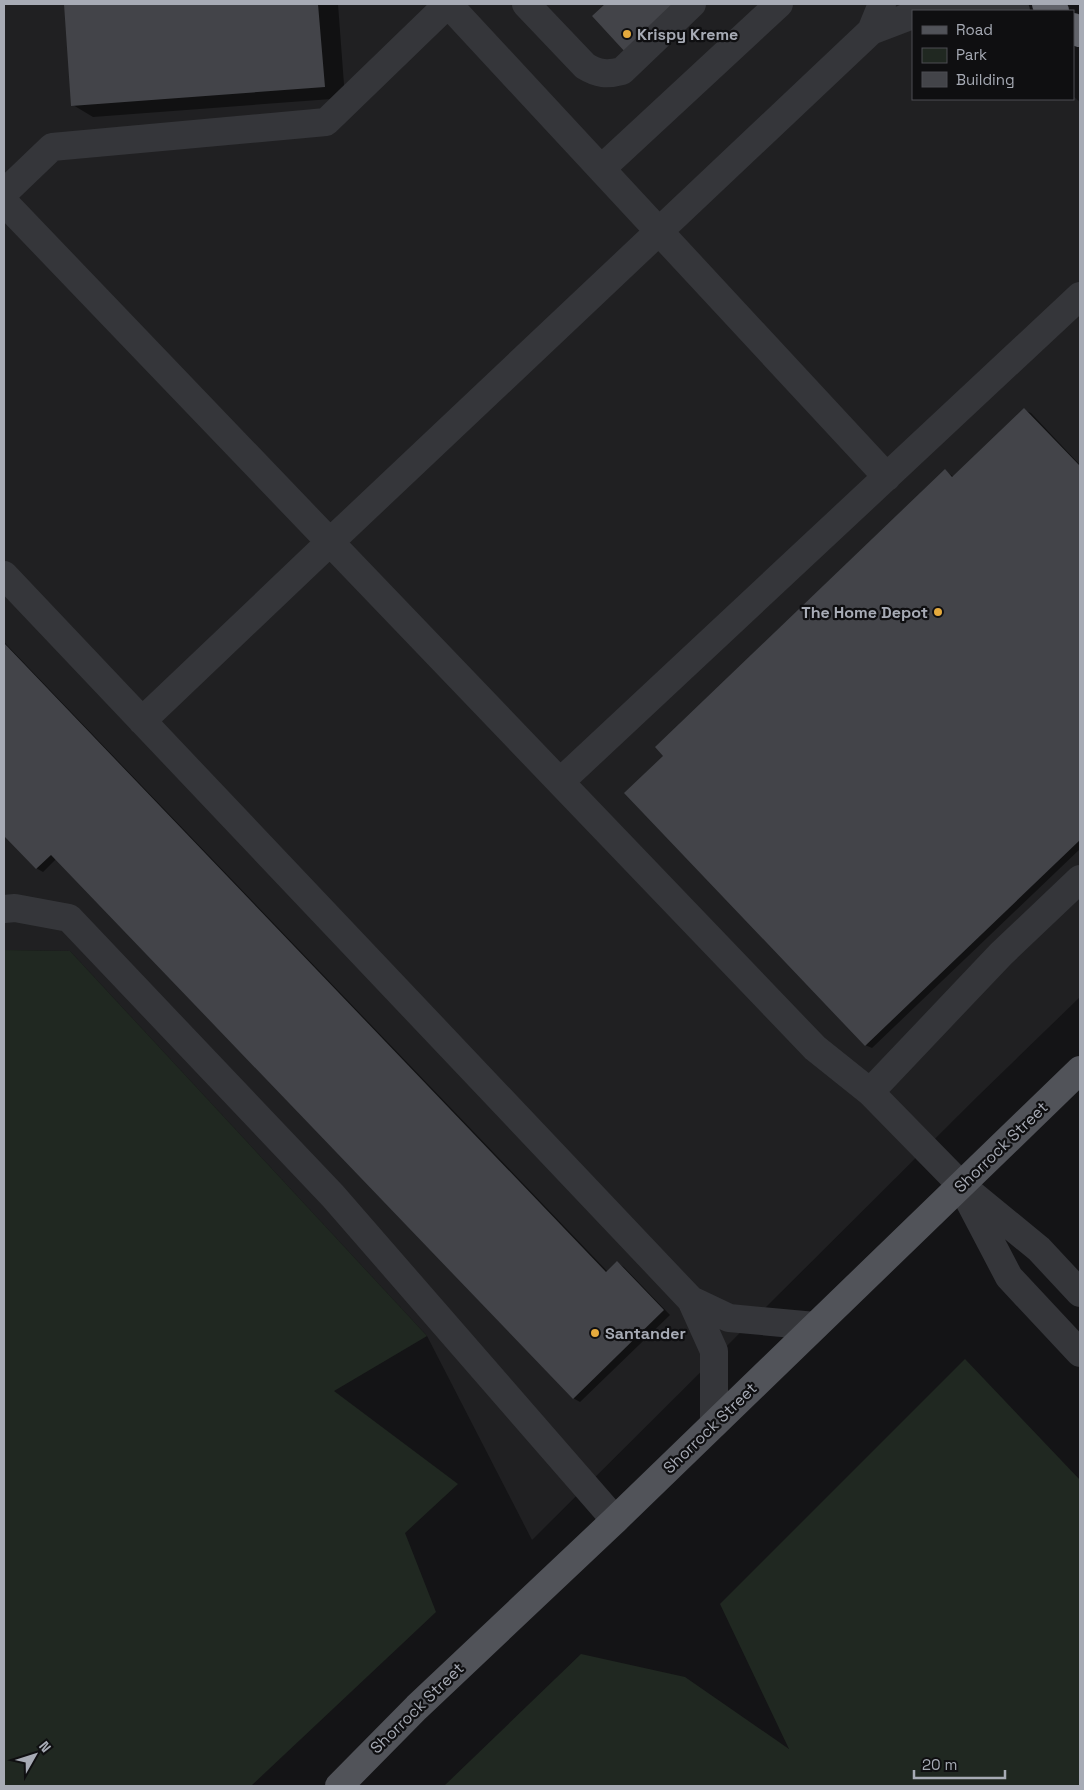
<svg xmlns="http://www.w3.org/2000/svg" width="1084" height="1790" font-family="'Space Grotesk',sans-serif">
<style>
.built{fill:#202022}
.green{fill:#202821}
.shadow{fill:#0007}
.building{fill:#434449}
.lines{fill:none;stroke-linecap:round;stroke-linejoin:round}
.minor{stroke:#35363a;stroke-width:28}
.major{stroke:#515359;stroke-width:28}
.highway{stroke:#62646b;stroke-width:28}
.poi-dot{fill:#e5aa3d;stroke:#0f0f11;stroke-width:2}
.labels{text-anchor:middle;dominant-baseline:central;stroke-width:4.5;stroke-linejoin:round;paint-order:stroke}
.poi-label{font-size:16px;font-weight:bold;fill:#a7abb5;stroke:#0f0f11;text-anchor:start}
.street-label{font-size:16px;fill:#a7abb5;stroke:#0f0f11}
</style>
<rect width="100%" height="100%" fill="#141416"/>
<path class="built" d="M4,4H965L913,11V99H1073V96L1080,102V997L979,1095L532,1540L427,1336L70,951L4,950Z"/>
<path class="green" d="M4,950L70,951L427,1336L334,1391L458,1484L405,1533L436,1612L251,1786H4Z
M965,1359L1080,1480V1786H444L581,1654L685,1677L789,1749L720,1604Z"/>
<path class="shadow" d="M65,4H338L345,98L93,117L73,105Z
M606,4H688L594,16Z
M1024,410L1031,413L1080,465V849L872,1048L865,1045L665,756L945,471L954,477Z
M4,642L608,1272L618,1263L624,1267L670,1315L580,1402L573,1398L56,859L43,872L36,868L4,834Z"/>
<path class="building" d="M64,4H318L325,87L71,106Z
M605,4H678L626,53L592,16Z
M1024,408L1080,466V840L865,1046L624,793L663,756L655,747L945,469L952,477Z
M4,643L606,1272L617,1261L664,1310L573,1399L51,855L36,869L4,836Z"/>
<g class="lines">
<path class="minor" d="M448,4L887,477
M526,4L585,66C598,74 607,75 622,71L692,4
M925,11L942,8L1016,11
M871,31L913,15
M601,169L779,4
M4,193L52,147L326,122L448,4
M4,202L815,1048L870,1092L961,1185L1039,1249L1080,1293
M4,575L691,1300L714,1351V1424
M142,721L330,542L871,31L882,4
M560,782L1080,296
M4,909L15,908L69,918L333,1196L615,1520
M870,1092L1001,954L1080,879
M966,1195L1009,1277L1080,1353
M691,1300L729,1318L815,1326"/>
<path class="major" d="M339,1786L417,1707L615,1520L1080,1070"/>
<path class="highway" d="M1046,4L1055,11
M1073,27L1080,33"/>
</g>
<g class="poi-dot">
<circle cx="627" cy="34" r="5"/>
<circle cx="938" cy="612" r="5"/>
<circle cx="595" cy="1333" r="5"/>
</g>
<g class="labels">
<g class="poi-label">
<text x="637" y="34">Krispy Kreme</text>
<text x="928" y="612" text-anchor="end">The Home Depot</text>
<text x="605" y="1333">Santander</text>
</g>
<g class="street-label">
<text transform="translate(1001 1147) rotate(-44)">Shorrock Street</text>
<text transform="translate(710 1428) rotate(-44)">Shorrock Street</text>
<text transform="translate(417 1708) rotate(-44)">Shorrock Street</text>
</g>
</g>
<rect width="1084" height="1790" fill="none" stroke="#a7abb5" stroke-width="10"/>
<rect x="912" y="10" width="162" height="90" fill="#0f0f11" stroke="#4c4d53"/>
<rect x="922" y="26" width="25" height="8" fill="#515359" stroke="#4c4d53"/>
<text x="956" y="35" font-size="15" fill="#a7abb5">Road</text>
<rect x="922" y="48" width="25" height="15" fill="#202821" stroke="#4c4d53"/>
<text x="956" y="60" font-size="15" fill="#a7abb5">Park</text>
<rect x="922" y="72" width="25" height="15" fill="#434449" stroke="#4c4d53"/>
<text x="956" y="85" font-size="15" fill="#a7abb5">Building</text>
<g transform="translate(35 1755) rotate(51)" stroke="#0f0f11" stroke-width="4" paint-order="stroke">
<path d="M0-4L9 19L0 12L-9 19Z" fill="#a7abb5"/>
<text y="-8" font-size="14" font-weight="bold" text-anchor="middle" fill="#a7abb5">N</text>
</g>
<path d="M914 1770v8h91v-8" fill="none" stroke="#a7abb5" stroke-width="2.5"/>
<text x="922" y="1770" font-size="15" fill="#a7abb5" stroke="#0f0f11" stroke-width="4" paint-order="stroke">20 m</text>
</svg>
